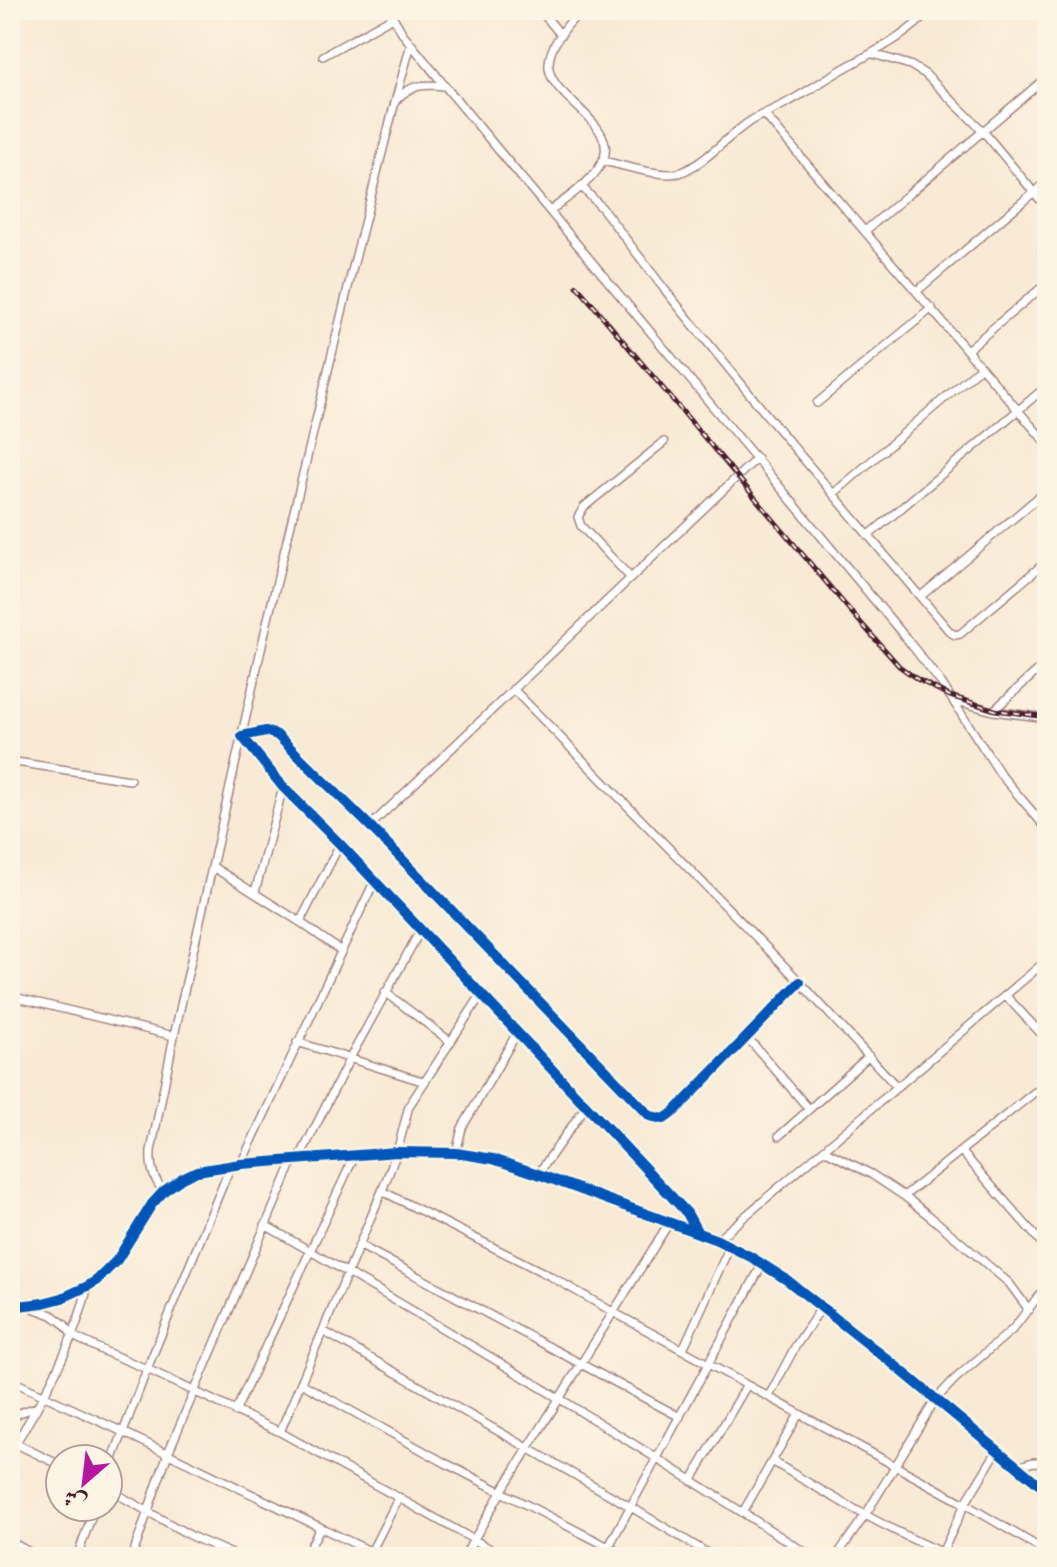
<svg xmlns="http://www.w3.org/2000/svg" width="1057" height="1567" font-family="'Sorts Mill Goudy',Amiri,serif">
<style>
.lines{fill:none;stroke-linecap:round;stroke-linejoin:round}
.minor-casing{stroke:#a18480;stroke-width:10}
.tertiary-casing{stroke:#a18480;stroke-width:11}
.minor{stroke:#fff;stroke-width:7}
.tertiary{stroke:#fff;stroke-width:8}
.rail-casing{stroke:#4a1f2b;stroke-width:5}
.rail{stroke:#fcf5e5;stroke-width:2;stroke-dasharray:6;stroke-linecap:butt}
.cycleway-casing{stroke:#fcf5e5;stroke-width:15}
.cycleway{stroke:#0057b8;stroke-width:10}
</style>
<rect width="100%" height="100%" fill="#fcf5e5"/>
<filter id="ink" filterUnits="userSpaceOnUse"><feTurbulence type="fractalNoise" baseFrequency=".0125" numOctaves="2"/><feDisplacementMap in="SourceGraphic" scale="16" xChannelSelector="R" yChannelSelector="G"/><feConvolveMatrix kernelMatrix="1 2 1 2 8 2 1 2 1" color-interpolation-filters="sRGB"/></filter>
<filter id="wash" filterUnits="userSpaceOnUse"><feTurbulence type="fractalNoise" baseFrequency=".006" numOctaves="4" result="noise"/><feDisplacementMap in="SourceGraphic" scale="32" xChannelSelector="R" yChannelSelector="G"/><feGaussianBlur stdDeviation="1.8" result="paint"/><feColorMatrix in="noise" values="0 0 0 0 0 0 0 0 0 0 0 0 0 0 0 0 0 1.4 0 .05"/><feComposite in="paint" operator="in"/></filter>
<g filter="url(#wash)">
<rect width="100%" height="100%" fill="#f8ead4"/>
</g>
<g filter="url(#ink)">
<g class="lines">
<defs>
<path id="minor" d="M389,10L403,34L445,86L906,638L942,684L1001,775L1047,829
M540,10L561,35
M873,54L910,65L925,74L983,131L1047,208
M323,56L393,17
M396,100C411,84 424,84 445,86
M764,114L1047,444
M603,161C623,165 664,179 682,172C708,161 728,135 752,120C764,113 778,108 790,101C812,89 832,74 854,63C881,48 909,34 930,10
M581,186L602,208L665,290L774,424L950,632L955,635L960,634L1047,561
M550,211C568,197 594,181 603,160C619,124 552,99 549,68C547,47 568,24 581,10
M865,231L1047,77
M917,291L1047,181
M967,350L1047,283
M817,403L932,308
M833,494L981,367
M868,536L1047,386
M630,577L581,526L578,517L584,507L664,442
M921,596L1047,490
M513,689L800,982L897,1087
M953,700L993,711L1047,718
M993,711L1047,662
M10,761L130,780
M370,826L757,458
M213,867L300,922L341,951
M255,892L283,787
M300,922L340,844
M385,992L451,1042
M10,996L174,1036
M1006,996L1047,1040
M747,1037L809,1109
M297,1042L425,1082
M779,1136L869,1056
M824,1150L871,1174L904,1196L932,1218L1009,1283L1029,1310
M961,1151L1047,1249
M456,1153L462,1128L517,1033
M299,1159L350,1058L420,931
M241,1164L374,882
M538,1174L586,1106
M164,1191C153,1180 150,1166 151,1151L174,1036L267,623L352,271L395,102L411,44
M382,1191L550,1276L613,1312L965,1504L1047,1552
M904,1196L1035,1092L1042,1089L1047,1091
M265,1225C450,1331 633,1441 812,1557
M698,1233L687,1213L340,844L283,787L242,736L266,731L277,735L370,826L650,1116L664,1119L674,1112L800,982
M717,1240L1047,960
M359,1245L680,1417
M27,1306L52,1315L64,1324L73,1336L106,1352L147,1369L280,1432L505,1557
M323,1331L631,1507L714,1557
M683,1349L730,1246
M10,1380L123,1432L382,1557
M301,1383L447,1464L628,1557
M769,1396L795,1347L821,1308
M235,1412L355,1155
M10,1420L19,1413L37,1407
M280,1432L382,1191L397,1152L409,1106L481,995
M10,1441L60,1465
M10,1452C43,1400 73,1347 88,1286
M772,1461C830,1496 890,1531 952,1557
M1017,1467L1033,1462L1047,1463
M108,1472L147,1369L231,1165
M691,1481L747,1385
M108,1489L193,1537L239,1557
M743,1512L799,1414
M10,1541L38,1557
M371,1552L399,1497
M942,1553L965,1504L997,1451
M77,1557L95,1507
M132,1557L168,1453L294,1159
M305,1557L320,1528
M464,1557L501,1492L669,1223
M603,1557L762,1265
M836,1557L866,1514L936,1399L955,1379L1013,1329L1047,1285
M917,1557L926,1546"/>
<path id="tertiary" d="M10,1307L43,1303L62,1298L88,1286L97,1280L117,1260L152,1204L164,1191L182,1178L197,1171L241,1164L397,1152L456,1153L493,1159L538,1174L717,1240L751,1257L787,1280L892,1363L1047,1491"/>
</defs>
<use href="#minor" class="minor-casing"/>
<use href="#tertiary" class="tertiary-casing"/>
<use href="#minor" class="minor"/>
<use href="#tertiary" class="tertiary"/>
<defs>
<path id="rail" d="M577,286L846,606L899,666L917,679L950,696L995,710L1047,717"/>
</defs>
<use href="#rail" class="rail-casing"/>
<use href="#rail" class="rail"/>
<defs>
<path id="cycleway" d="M698,1233L687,1213L340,844L283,787L242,736L266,731L277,735L370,826L650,1116L664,1119L674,1112L800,982
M10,1307L43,1303L62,1298L88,1286L97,1280L117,1260L152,1204L164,1191L182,1178L197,1171L241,1164L397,1152L456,1153L493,1159L538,1174L717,1240L751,1257L787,1280L892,1363L1047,1491"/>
</defs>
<use href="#cycleway" class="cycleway-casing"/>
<use href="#cycleway" class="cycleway"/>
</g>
</g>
<rect width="1057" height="1567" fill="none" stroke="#fcf5e5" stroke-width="40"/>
<g transform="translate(84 1483) rotate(208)"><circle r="38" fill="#fcf5e5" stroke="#b59f9b" stroke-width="2"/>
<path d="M0-6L14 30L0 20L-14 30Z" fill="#b5179e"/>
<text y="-12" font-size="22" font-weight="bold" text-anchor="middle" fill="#4a1f2b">ش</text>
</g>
</svg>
